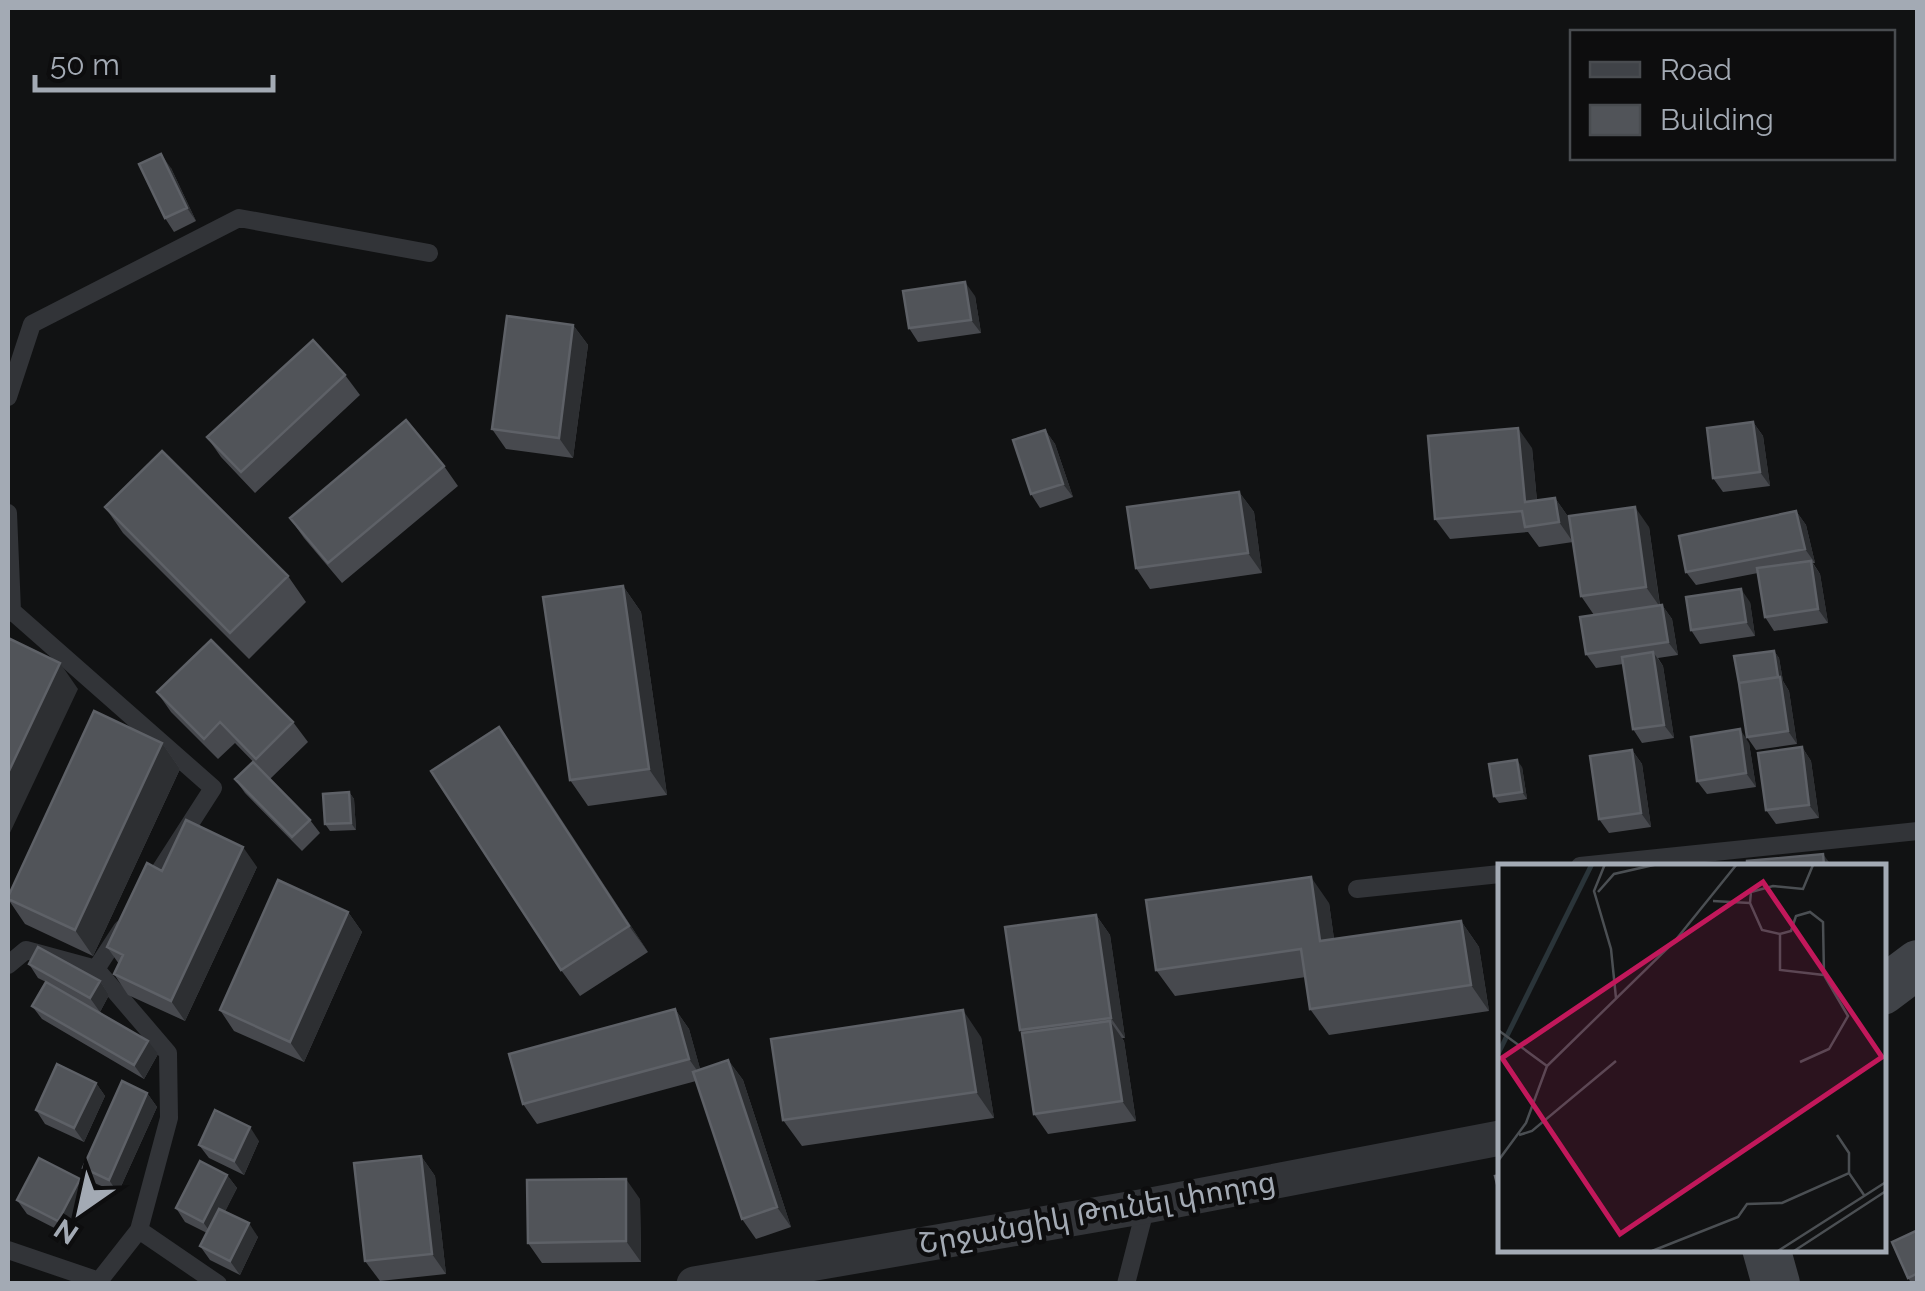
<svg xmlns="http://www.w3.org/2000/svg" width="1925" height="1291" font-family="Raleway,'Noto Sans Armenian',sans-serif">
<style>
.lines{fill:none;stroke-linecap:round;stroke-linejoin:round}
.lane{stroke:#323438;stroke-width:18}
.street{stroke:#323438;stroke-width:35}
.secondary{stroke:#404348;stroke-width:48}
.wall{fill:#47494e}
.shaded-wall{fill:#2d2f32}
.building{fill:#515459;stroke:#5e6167;stroke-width:2.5}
.labels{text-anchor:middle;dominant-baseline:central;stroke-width:9;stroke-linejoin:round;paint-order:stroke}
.street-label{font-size:30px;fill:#a3aab4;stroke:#0d0d0e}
.inset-river{fill:none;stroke:#2a3439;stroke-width:5}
.inset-road{fill:none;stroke:#4b4f53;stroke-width:2.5}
.view{fill:#c2185b;fill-opacity:0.15;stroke:#c2185b;stroke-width:5}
.inset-edge{fill:none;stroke:#a3aab4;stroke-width:5}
</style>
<rect width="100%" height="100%" fill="#111213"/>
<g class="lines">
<path class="lane" d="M8,397L32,324L239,218L429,253
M8,513L12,611
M8,613L12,611L213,788L150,886
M1580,866L1918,831
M1357,889L1500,874
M8,965L26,950L96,969L168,1053L169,1118L139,1230L99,1281L8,1250
M96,969L122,929
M139,1230L218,1284
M1126,1284L1146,1206"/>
<path class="street" d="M694,1284L1146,1206L1500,1138"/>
<path class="secondary" d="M1882,991L1918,964
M1766,1248L1776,1284"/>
</g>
<path class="wall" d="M171,168L196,221L174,232L165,218Z
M975,296L981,333L918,342L909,328Z
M573,325L588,345L573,458L506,449L492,429Z
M345,375L360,395L255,493L221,457L207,437Z
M1753,422L1763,436L1770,486L1723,492L1713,478Z
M1045,430L1055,444L1073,497L1040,508L1031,494Z
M1532,448L1537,501L1555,498L1569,518L1649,527L1660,605H1662L1672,619L1678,655L1658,658L1663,666L1674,738L1642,743L1633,729L1623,664L1596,668L1586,654L1594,615L1581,596L1573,542L1539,547L1528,532L1450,539L1435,519Z
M444,466L458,486L342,583L304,538L290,518Z
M1239,492L1254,512L1262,573L1150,589L1136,568Z
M105,507L288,576L306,602L249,659L123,533Z
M1796,511L1806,525L1815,563H1813L1820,574L1828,623L1774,631L1765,617L1758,573L1696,585L1686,572Z
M623,586L641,612L667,795L588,806L570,780Z
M1750,602L1755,636L1700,644L1691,630Z
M1774,651L1779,658L1783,681L1789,691L1797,744L1756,750L1747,737Z
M157,692L293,722L308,742L270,779L235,743L218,759L171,712Z
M499,727L648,952L580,996L561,970Z
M162,743L180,769L93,956L25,924L8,899Z
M1749,743L1756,787L1707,794L1697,781Z
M1802,747L1811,761L1819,818L1776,824L1766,810Z
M1632,750L1642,764L1651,827L1609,833L1599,819Z
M1522,767L1527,799L1499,803L1494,796Z
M235,779L310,820L320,833L302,851L245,793Z
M349,792L354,799L356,830L330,831L325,824Z
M257,867L185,1021L128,995L114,974L119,964L107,947L162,871Z
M1329,903L1334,939L1461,921L1479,947L1489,1011L1329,1035L1310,1009L1306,977L1175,996L1156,970Z
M348,912L362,932L304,1062L234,1031L220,1010Z
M1096,915L1110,935L1125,1038H1122L1124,1041L1136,1121L1048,1134L1034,1114L1022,1033L1020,1030Z
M29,964L100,981L109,995L100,1012L158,1054L144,1079L42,1019L32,1006L46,982L38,978Z
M675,1009L689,1029L700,1069L728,1060L743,1080L791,1227L756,1239L742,1219L696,1081L537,1124L523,1104Z
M981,1037L994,1118L802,1146L783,1120Z
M96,1083L105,1096L84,1142L45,1124L36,1110Z
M147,1093L157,1107L118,1193L92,1182L83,1168Z
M259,1141L244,1175L209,1158L199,1145Z
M421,1156L435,1176L446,1274L380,1281L365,1261Z
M227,1175L237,1188L225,1211L258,1237L240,1275L210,1260L200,1246L207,1233L185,1222L176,1208Z
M90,1193L68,1235L27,1214L17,1200Z
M640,1199L641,1262L542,1263L528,1243Z
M1918,1230V1284H1912L1908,1278Z"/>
<path class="shaded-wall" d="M161,154L171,168L196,221L187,208Z
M965,282L975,296L981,333L971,320Z
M573,325L588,345L573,458L559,438Z
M1753,422L1763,436L1770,486L1760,472Z
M1518,428L1532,448L1539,523L1525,502Z
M1045,430L1055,444L1073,497L1063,484Z
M1239,492L1254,512L1262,573L1248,553Z
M1555,498L1569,518L1573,542L1559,522Z
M1635,507L1649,527L1660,607L1646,587Z
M1796,511L1806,525L1815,563L1805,549Z
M1811,561L1820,574L1828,623L1818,609Z
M623,586L641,612L667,795L649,769Z
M1741,589L1750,602L1755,636L1746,622Z
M1662,605L1672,619L1678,655L1668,642Z
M1774,651L1779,658L1783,681L1789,691L1797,744L1788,731Z
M1653,652L1663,666L1674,738L1664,725Z
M60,663L78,689L8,837V773Z
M499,727L518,753L648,952L629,926Z
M1740,729L1749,743L1756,787L1746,773Z
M162,743L180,769L93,956L75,930Z
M1802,747L1811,761L1819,818L1809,805Z
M1632,750L1642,764L1651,827L1641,813Z
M1517,760L1522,767L1527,799L1522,792Z
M349,792L354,799L356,830L351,823Z
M243,847L257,867L185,1021L171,1001Z
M1823,854L1832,866H1824Z
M1311,877L1329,903L1338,967L1320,941Z
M348,912L362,932L304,1062L290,1042Z
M1096,915L1110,935L1125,1038L1111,1018Z
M1461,921L1479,947L1489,1011L1471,985Z
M100,981L109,995L100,1012L90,998Z
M675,1009L689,1029L703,1079L689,1059Z
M963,1010L981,1037L994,1118L976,1092Z
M1110,1021L1124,1041L1136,1121L1122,1101Z
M148,1041L158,1054L144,1079L134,1065Z
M728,1060L743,1080L791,1227L777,1207Z
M96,1083L105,1096L84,1142L74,1128Z
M147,1093L157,1107L118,1193L109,1180Z
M250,1127L259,1141L244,1175L234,1161Z
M421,1156L435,1176L446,1274L432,1254Z
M227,1175L237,1188L213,1236L203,1222Z
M80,1179L90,1193L68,1235L58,1221Z
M626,1179L640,1199L641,1262L626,1241Z
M249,1223L258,1237L240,1275L230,1261Z"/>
<path class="building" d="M161,154L187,208L165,218L139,164Z
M965,282L971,320L909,328L903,291Z
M507,316L573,325L559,438L492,429Z
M313,340L345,375L241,472L207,437Z
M406,420L444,466L328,563L290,518Z
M1753,422L1760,472L1713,478L1707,428Z
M1518,428L1525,502L1555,498L1559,522L1525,527L1522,511L1435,519L1428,436Z
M1045,430L1063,484L1031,494L1013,440Z
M162,451L288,576L230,633L105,507Z
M1239,492L1248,553L1136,568L1127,507Z
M1635,507L1646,587L1581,596L1569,516Z
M1796,511L1805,549L1686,572L1679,536Z
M1811,561L1818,609L1765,617L1757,568Z
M623,586L649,769L570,780L543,597Z
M1741,589L1746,622L1691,630L1686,597Z
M1662,605L1668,642L1586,654L1580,617Z
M8,638L60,663L8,773Z
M211,640L293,722L256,759L220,722L204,739L157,692Z
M1774,651L1778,677L1739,683L1734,656Z
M1653,652L1664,725L1633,729L1622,657Z
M1780,677L1788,731L1747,737L1739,683Z
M94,711L162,743L75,930L8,899V897Z
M499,727L629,926L561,970L431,771Z
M1740,729L1746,773L1697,781L1691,737Z
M1802,747L1809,805L1766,810L1758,753Z
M1632,750L1641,813L1599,819L1590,756Z
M1517,760L1522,792L1494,796L1489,764Z
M253,762L310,820L292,837L235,779Z
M349,792L351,823L325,824L323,794Z
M186,820L243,847L171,1001L114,974L123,955L107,947L147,863L162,871Z
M1823,854L1824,866H1747V861Z
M1311,877L1320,941L1461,921L1471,985L1310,1009L1301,949L1156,970L1146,900Z
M278,880L348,912L290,1042L220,1010Z
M1096,915L1111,1018L1020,1030L1005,927Z
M38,947L100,981L90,998L29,964Z
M46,982L148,1041L134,1065L32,1006Z
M675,1009L689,1059L523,1104L509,1054Z
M963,1010L976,1092L783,1120L771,1039Z
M1110,1021L1122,1101L1034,1114L1022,1033Z
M728,1060L777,1207L742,1219L693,1072Z
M57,1064L96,1083L74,1128L36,1110Z
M122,1081L147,1093L109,1180L83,1168Z
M215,1110L250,1127L234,1161L199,1145Z
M421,1156L432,1254L365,1261L354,1163Z
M39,1158L80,1179L58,1221L17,1200Z
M200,1161L227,1175L203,1222L176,1208Z
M1500,1175V1196L1495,1176Z
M626,1179V1241L528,1243L527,1180Z
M219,1209L249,1223L230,1261L200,1246Z
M1918,1230V1273L1908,1278L1892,1242Z"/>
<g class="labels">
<g class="street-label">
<text transform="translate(1097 1212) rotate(-10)">Շրջանցիկ Թունել փողոց</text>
</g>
</g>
<g transform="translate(1498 864)">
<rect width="388" height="388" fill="#111213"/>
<path class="inset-river" d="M0,190L94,0"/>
<path class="inset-road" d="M107,0L96,27L113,85L118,134M100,28L116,10L160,0M215,37L252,39M282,70V106L326,111L325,58L312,48L298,52L293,67L282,70L264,66L252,39L253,28L275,22L305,25L315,1M0,166L49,202M302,198L331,185L350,152L326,111M21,271L34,267L118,197M339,271L351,289V309M0,297L28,259L49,202L176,78L239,0M154,387L240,353L249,340L284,339L351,309L366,331M280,387L388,318M296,387L388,327"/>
<path class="view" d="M265,18L384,193L122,370L4,194Z"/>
<rect width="388" height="388" class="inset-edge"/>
</g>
<rect width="1925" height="1291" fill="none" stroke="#a3aab4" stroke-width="20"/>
<rect x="1570" y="30" width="325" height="130" fill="#0d0d0e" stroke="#494c50" stroke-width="2.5"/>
<rect x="1590" y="62" width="50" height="15" fill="#404348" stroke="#494c50" stroke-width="2.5"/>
<text x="1660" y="80" font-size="30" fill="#a3aab4">Road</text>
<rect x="1590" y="105" width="50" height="30" fill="#515459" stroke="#494c50" stroke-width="2.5"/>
<text x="1660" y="130" font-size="30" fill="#a3aab4">Building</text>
<g transform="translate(80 1211) rotate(214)" stroke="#0d0d0e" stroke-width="8" paint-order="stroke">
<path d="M0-8L18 38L0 25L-18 38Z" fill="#a3aab4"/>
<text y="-15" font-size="28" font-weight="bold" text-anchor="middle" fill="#a3aab4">N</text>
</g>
<path d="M35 75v15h238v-15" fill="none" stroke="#a3aab4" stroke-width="5"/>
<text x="50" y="75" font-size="30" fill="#a3aab4" stroke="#0d0d0e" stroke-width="8" paint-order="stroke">50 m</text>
</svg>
